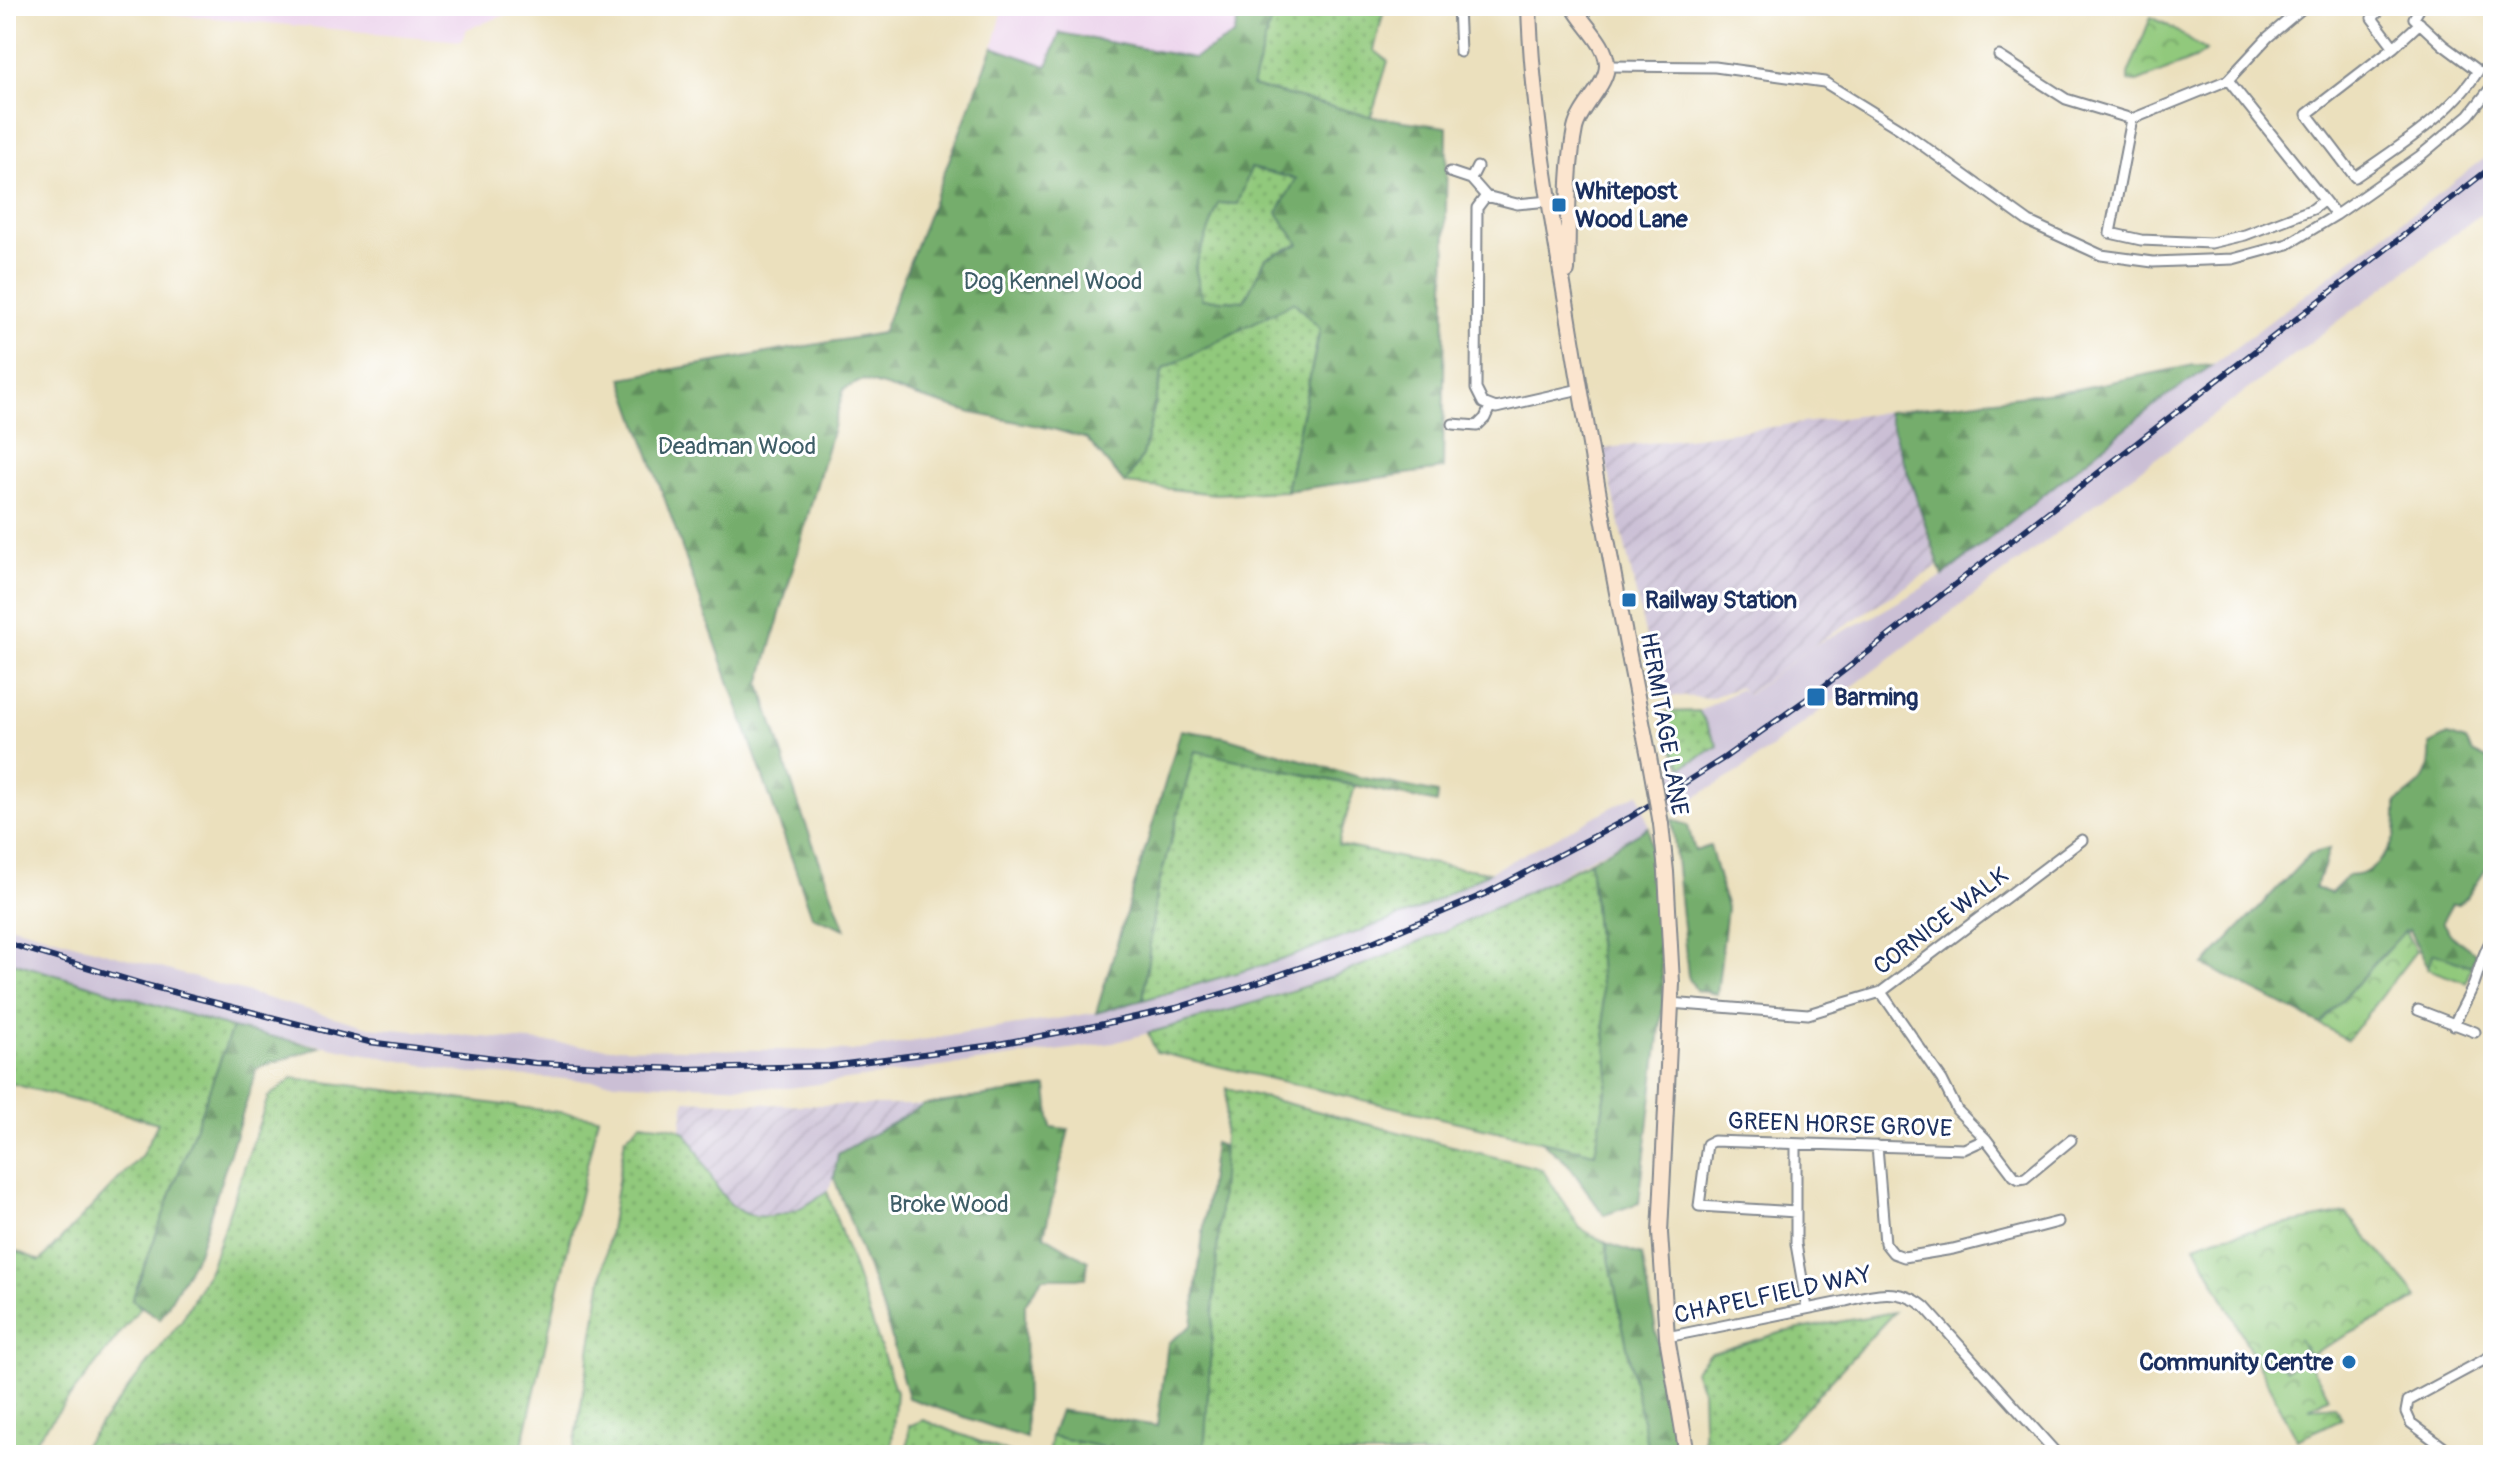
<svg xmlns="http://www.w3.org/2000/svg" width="2499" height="1461" font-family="Pangolin,sans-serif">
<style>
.built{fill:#ebd1eb}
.industrial{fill:url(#industrial-furrows)}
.railway{fill:#cbbfd5}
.grass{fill:url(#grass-dots);stroke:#567c6d;stroke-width:2}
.forest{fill:url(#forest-firs);stroke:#486e65;stroke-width:2;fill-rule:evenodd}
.park{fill:url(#park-crowns);stroke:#567c6d;stroke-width:2}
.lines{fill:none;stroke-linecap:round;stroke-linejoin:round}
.minor-casing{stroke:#83888e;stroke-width:13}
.secondary-casing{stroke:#83888e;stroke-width:18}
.minor{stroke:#fff;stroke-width:9}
.secondary{stroke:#fbe5cf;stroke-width:14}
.rail-casing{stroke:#1b2f5e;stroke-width:6}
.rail{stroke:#fff;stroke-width:3;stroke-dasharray:9;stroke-linecap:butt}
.secondary-bridge-casing{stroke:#83888e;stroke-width:18;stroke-linecap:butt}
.secondary-bridge{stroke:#fbe5cf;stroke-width:14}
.poi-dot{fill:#1f6fb2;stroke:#fff;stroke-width:3}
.labels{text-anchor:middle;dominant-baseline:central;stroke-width:6;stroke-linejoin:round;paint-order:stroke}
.poi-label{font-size:24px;font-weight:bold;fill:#1b2f5e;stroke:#fff;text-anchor:start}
.park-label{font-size:24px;fill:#3e5d67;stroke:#fff}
.street-label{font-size:24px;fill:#1b2f5e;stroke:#fff}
</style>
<defs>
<pattern id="industrial-furrows" width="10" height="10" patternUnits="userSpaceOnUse" patternTransform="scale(2)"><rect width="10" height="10" fill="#cbbfd5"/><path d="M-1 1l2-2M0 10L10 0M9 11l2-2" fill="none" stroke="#aea4b9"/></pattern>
<pattern id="grass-dots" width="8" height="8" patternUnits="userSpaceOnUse" patternTransform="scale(2)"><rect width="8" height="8" fill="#91c97c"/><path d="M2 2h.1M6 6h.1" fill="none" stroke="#76a469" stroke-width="1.8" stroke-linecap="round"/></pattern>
<pattern id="forest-firs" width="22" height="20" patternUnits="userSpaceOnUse" patternTransform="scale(2)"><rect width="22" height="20" fill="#74ad6c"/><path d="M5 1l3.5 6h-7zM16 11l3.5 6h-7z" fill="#5e8d5c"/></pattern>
<pattern id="park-crowns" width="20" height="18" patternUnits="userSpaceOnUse" patternTransform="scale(2)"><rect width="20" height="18" fill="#91c97c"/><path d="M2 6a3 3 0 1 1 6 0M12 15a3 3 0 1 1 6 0" fill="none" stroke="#76a469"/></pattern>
</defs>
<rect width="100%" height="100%" fill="#fff"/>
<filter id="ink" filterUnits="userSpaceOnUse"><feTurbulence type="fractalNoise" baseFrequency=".0125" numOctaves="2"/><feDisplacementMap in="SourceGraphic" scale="16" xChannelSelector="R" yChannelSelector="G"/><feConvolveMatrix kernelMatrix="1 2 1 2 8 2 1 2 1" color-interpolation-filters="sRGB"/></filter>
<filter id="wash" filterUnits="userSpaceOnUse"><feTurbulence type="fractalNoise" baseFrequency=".006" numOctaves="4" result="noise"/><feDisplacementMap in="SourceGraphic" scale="32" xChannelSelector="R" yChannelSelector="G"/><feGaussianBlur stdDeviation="1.8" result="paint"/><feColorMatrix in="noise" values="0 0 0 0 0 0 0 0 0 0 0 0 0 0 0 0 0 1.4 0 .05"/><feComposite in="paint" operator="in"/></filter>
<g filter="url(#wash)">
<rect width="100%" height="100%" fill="#ebe0bd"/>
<path class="built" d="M86,6H531L467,29L461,41Z
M1004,6H1242L1235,35L1194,58L1061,33L1047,66L993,47Z"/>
<path class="industrial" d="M1887,412L1938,566L1814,645L1746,695L1740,687L1710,698L1659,695L1603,449Z
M685,1100L789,1105H924L838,1153L834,1178L827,1191L808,1206L788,1213L753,1217L741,1214L725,1200L691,1139L681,1129Z"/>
<path class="railway" d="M2493,152V205L1740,771L1672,811L1668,774L1717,746L1699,711L1740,689L1747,695L1814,645L1872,617L1943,576L2157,403L2218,361Z
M1639,793L1649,827L1485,914L1360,967L1220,1013L1113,1043L789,1088L630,1083L464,1073L232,1028L6,960V924L369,1027L611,1048L853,1051L1099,1012L1284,959L1420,909Z"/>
<path class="grass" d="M1275,6H1385L1374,50L1388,61L1371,117L1252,86Z
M1250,167L1296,179L1299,244L1266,258L1244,301L1202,299L1195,267L1219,203L1238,204Z
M1294,302L1320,328L1286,491L1215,494L1125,484L1143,455L1163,369Z
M1699,711L1718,746L1682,767L1668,739L1665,712Z
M1195,750L1355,786L1338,845L1421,862L1489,872L1420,909L1284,959L1143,1000L1156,895Z
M1590,861L1609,1075L1595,1154L1156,1052L1148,1033C1220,1013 1293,993 1363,965C1441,935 1515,899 1590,861Z
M6,960L232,1028L132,1300L141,1307L24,1455H6V1246L40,1261L142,1155L158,1123L6,1082Z
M293,1078L598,1117L520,1455H76L182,1320L210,1268L268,1097Z
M1227,1088L1542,1169L1580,1228L1606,1243L1649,1455H1204Z
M641,1123C654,1125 674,1125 684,1132C690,1137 694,1145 698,1152C716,1184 727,1221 771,1216C794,1213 809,1205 827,1191L896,1392L891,1455H573L625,1138Z
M1894,1312L1767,1450L1753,1455H1704L1702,1389L1694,1371L1709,1354L1783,1332Z
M923,1420L1015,1455H907L909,1426Z
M1051,1436L1139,1455H1048Z"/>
<path class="forest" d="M1242,6H1275L1252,86L1369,116L1447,127L1443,469L1286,491L1320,329L1294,302L1163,369L1143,455L1125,484L1087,439L1053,429L972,413L863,380L844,389L760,684L799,806L845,929L812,916L622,378L882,333L993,47L1047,66L1060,33L1194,58L1234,35ZM1251,168L1296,179L1277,213L1299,244L1266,258L1244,301L1202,299L1195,267L1219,203L1238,204Z
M2194,365L2211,366L2157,403L1943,576L1887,412L2077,389Z
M1181,730L1225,737L1359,777L1438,793L1437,803L1195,751L1156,895L1143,1000L1096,1013Z
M2448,735L2466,741L2472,752L2493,762V859L2468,896L2459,904H2452L2442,922L2451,935L2476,954L2471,966L2434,953L2428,967L2409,930L2383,954L2320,1024L2204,965L2310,854L2329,849L2324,867L2314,888L2331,893L2348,876C2362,875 2367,873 2377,863C2398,844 2396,830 2396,803C2422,782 2432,780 2430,744Z
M1672,819L1688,826L1695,851L1710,846L1727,908L1717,994L1696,990L1688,976Z
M1649,827L1664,996L1639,1203L1604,1215L1568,1164L1541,1141L1595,1153L1609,1075L1590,861Z
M232,1028L320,1047L257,1068L198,1253L160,1319L132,1300Z
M1047,1087L1051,1127L1069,1129L1044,1235L1088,1261L1086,1278H1043L1025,1304L1026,1438L908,1398L886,1318L834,1178L838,1154L924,1105Z
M1214,1143L1224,1147L1204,1455H1139L1051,1436L1060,1410L1157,1426L1168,1343L1192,1325Z
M1606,1243L1642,1255L1679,1455H1649Z"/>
<path class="park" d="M2151,17L2166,24L2206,51L2194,59L2137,82L2128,81V75Z
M2405,931L2416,951L2347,1040L2320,1024Z
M2434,953L2471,966L2466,983L2427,969Z
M2346,1213L2409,1286L2417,1299L2309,1355L2298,1338L2306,1353L2283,1366L2286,1370L2307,1359L2329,1397L2309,1408L2335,1406L2341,1419L2297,1439L2195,1245L2217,1237Z"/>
</g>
<g filter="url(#ink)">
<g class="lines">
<defs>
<path id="minor" d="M1458,6L1460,52
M2384,6L2372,18L2394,47L2307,114L2355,177C2397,148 2450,115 2478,71L2443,45L2414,18L2421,6
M2394,47L2420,23
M1999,56L2066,99L2132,119L2110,233L2141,240L2211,243L2245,235L2313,209L2324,200
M1607,66L1715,67L1824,82L1900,129L2029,222L2101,255L2153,262L2233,259L2288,244L2336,215L2420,156L2469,115L2493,85
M2228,80L2268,37L2305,6
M2132,119L2228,80L2336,215
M1450,172L1471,179L1486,196
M1471,179L1477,167
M1549,201L1517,204L1486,196L1477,208L1476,389L1483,403L1496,408L1580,389
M1453,424L1477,426L1485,418L1490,407
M1881,992L1942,1080L1957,1110L1986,1139L2014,1176L2019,1179L2025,1178L2071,1140
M1670,1003L1808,1014L1881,992L2082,840
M2418,1010L2475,1032
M2454,1025C2460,1011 2468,998 2474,984C2480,968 2483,951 2493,937
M1796,1144V1244L1807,1308
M1877,1146L1885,1243L1893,1253L1904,1257L1953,1249L2058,1222
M1796,1212L1699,1206L1707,1144L1713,1141L1964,1149L1986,1139
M1667,1337L1846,1301C1874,1293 1901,1287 1925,1307L2058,1455
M2454,1455L2411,1423L2406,1412L2408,1401L2493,1355"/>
<path id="secondary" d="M1529,6C1532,107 1550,208 1567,308C1591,458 1619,607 1649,757
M1567,271C1569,224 1566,175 1575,129C1580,106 1608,85 1607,64C1606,43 1583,25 1573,6
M1661,824L1666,872L1672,983L1660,1233L1667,1337L1687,1455"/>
</defs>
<use href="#minor" class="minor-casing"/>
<use href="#secondary" class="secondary-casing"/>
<use href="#minor" class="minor"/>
<use href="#secondary" class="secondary"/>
<defs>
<path id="rail" d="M6,943L146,985L369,1042L535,1063L682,1069L830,1066L993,1045L1099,1025L1176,1008L1250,985L1370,943L1487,893L1629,818L1724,758L1814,694L2493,166"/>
</defs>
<use href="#rail" class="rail-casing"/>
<use href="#rail" class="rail"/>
<defs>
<path id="secondary-bridge" d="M1649,757L1661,824"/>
</defs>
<use href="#secondary-bridge" class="secondary-bridge-casing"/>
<use href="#secondary-bridge" class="secondary-bridge"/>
</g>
</g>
<g class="poi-dot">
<rect x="1551" y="197" width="16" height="16" rx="4"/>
<rect x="1621" y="592" width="16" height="16" rx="4"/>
<rect x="1806" y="687" width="20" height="20" rx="4"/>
<circle cx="2349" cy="1362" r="8"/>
</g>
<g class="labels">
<g class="poi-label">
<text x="1575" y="191">Whitepost<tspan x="1575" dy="28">Wood Lane</tspan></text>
<text x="1645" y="600">Railway Station</text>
<text x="1834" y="697">Barming</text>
<text x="2333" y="1362" text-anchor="end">Community Centre</text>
</g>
<g class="park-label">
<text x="1053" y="281">Dog Kennel Wood</text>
<text x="737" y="446">Deadman Wood</text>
<text x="949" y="1204">Broke Wood</text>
</g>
<g class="street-label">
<text transform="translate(1664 724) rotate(80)">HERMITAGE LANE</text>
<text transform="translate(1941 921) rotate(-37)">CORNICE WALK</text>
<text transform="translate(1840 1125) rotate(2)">GREEN HORSE GROVE</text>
<text transform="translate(1773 1295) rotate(-12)">CHAPELFIELD WAY</text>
</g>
</g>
<rect width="2499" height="1461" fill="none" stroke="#fff" stroke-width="32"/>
</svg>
